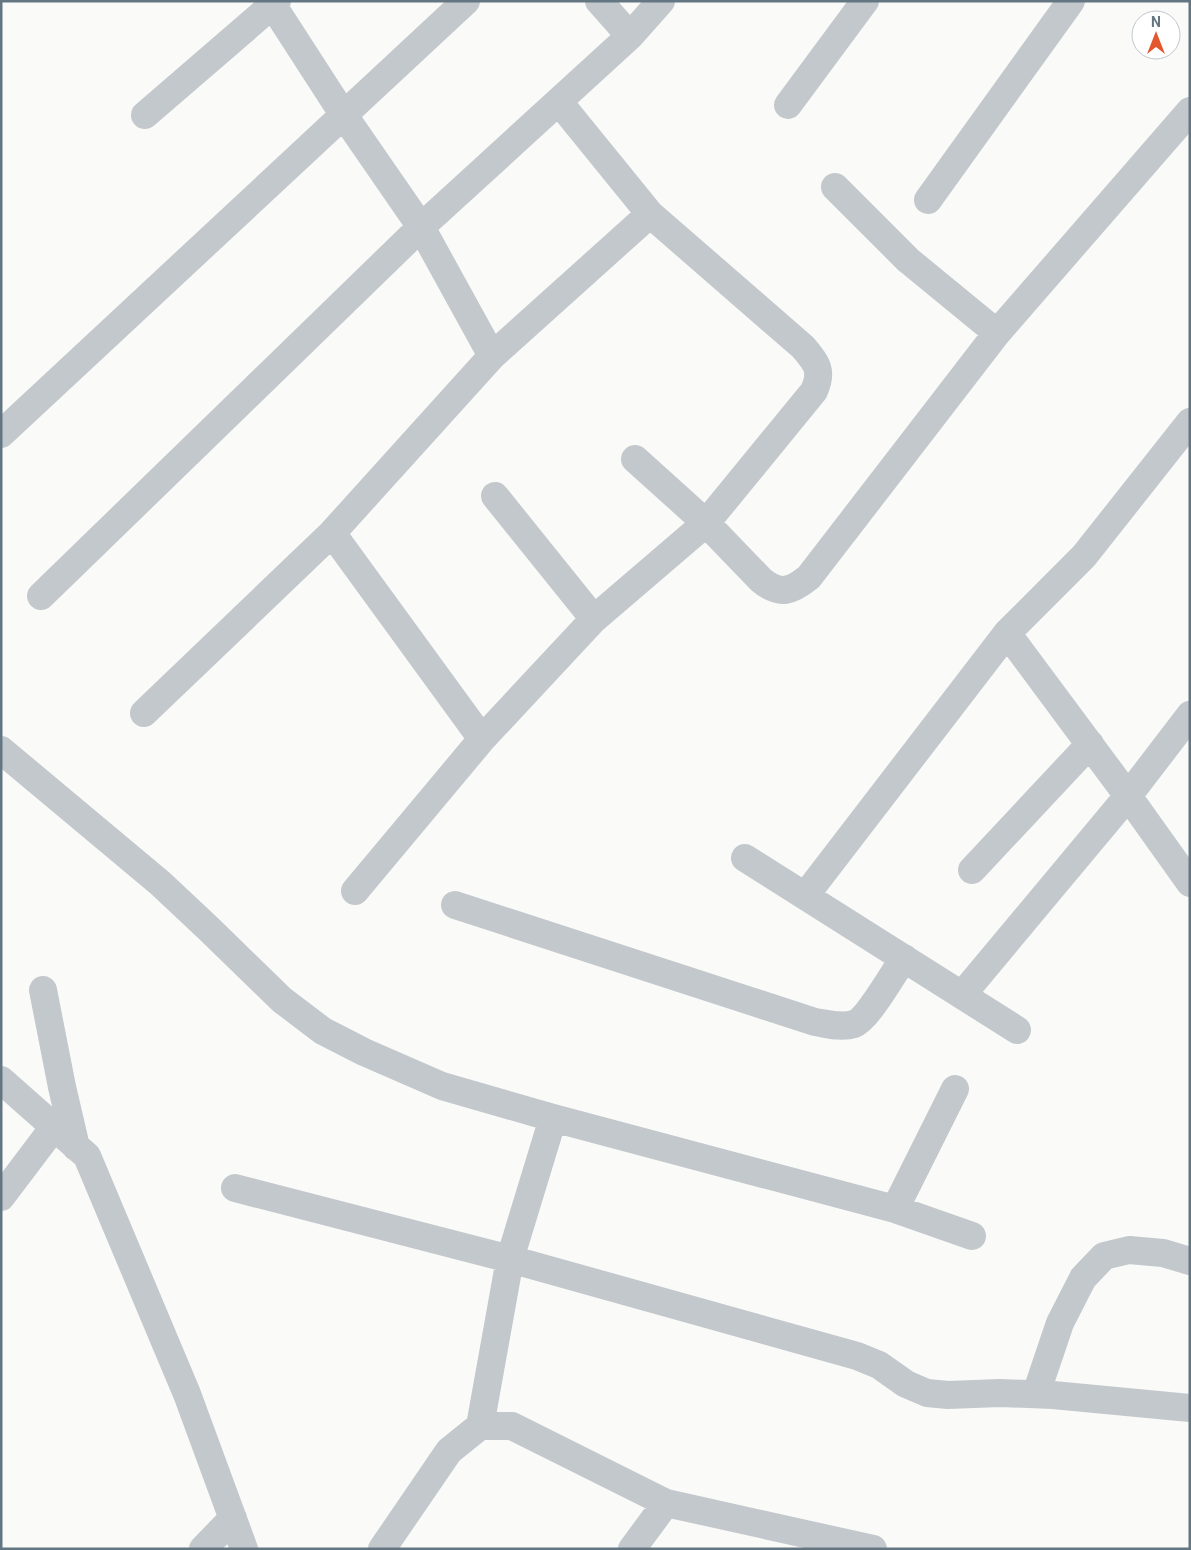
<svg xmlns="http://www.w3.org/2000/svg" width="1191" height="1550" font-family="Roboto,sans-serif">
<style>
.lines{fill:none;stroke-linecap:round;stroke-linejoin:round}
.minor{stroke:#c3c8cc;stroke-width:28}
</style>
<rect width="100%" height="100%" fill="#fafaf8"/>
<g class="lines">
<path class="minor" d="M270,1L343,114L421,227L492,356
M599,1L630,36
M788,105L865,1
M145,115L277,1
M835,187L908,260L997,333
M928,200L1071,1
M1,434L466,1
M635,459L706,523L761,580C780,596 792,591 809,577L997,333L1190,111
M495,496L594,619
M332,533L482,739
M41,596L421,227L630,36L661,1
M1007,633L1128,796L1190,883
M144,713L332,533L492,356L650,214
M1,750L160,883L209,929L282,1000L323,1031L364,1052L442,1086L553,1118L895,1209L972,1236
M745,858L1017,1030
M972,870L1090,744
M355,891L482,739L594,619L706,523L814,391C823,371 817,363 803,347L650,214L559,102
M805,896L1007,633L1084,556L1190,422
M455,905L815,1022C828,1024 841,1028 854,1024C868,1019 894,972 904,958
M43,990L62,1087L76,1147
M962,995L1128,796L1190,715
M1,1080L87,1156L187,1394L244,1549
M235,1188L510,1259L857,1356L879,1365L906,1384L927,1393L948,1395L1000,1393L1053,1395L1190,1408
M1,1197L54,1127
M895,1209L955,1089
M1036,1394L1060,1323L1083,1278L1104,1256L1129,1250L1163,1253L1190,1261
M480,1426L510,1259L553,1118
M203,1549L233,1518
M382,1549L449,1451L480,1426H512L666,1503L873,1549
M632,1549L666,1503"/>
</g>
<rect width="1191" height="1550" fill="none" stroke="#657683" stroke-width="5"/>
<g transform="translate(1156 35)"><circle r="24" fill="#ffffff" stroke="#c1c8cd"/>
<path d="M0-4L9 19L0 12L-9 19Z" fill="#e4572e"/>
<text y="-8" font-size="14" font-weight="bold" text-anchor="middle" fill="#657683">N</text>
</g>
</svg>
